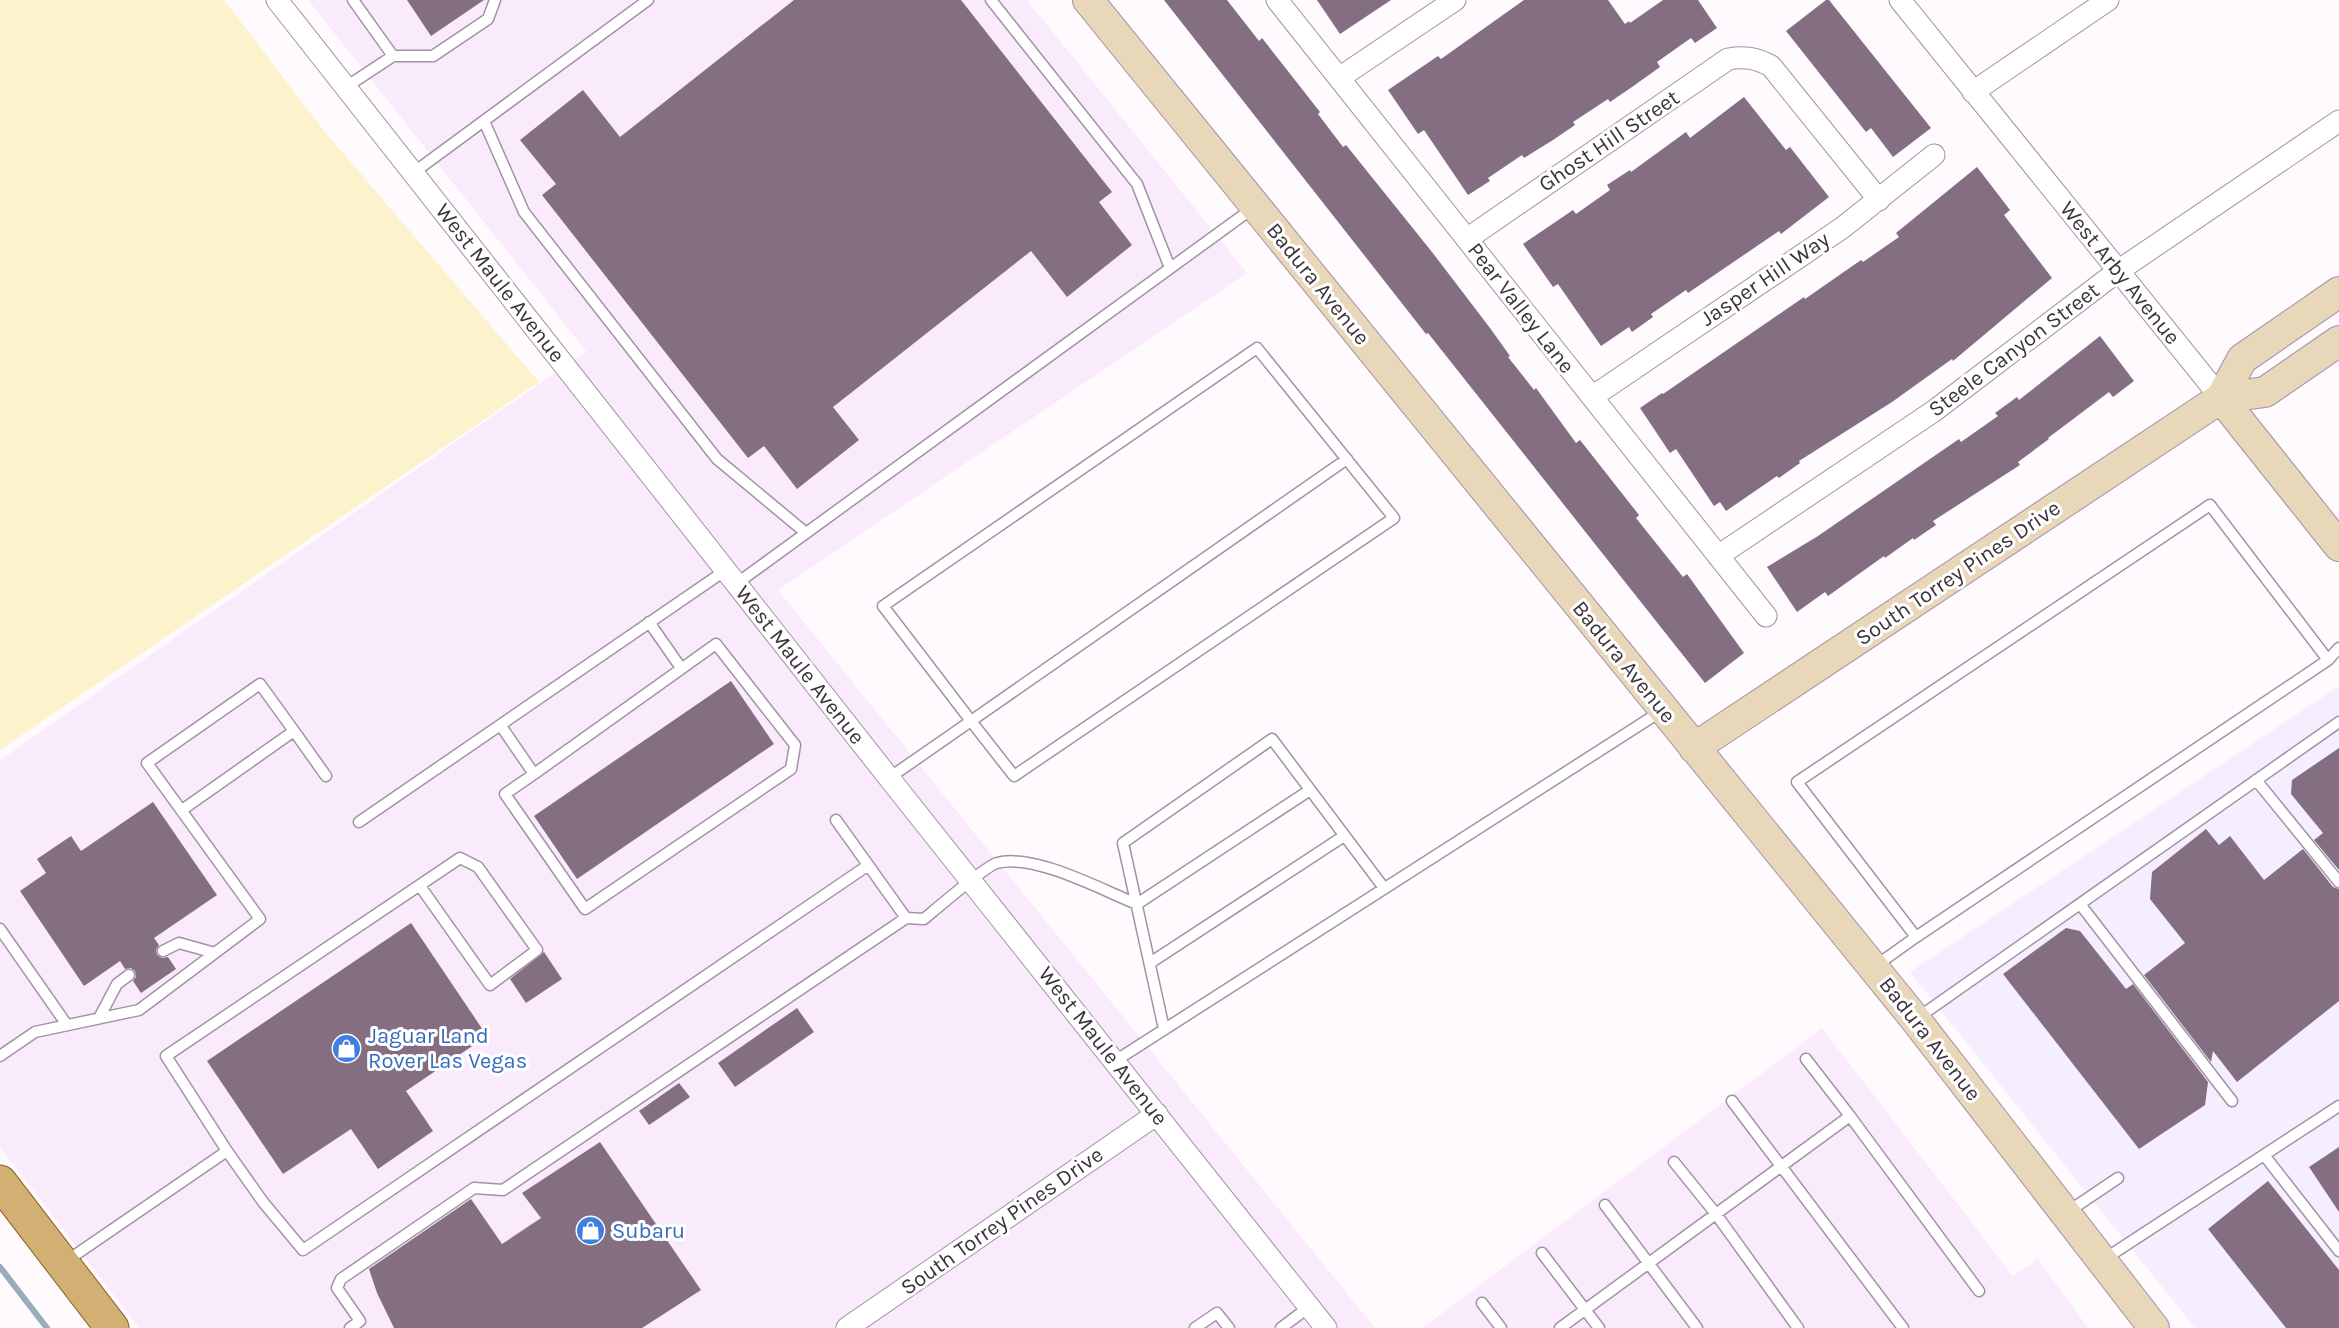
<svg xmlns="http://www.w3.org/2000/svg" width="2339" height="1328" font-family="Karla,sans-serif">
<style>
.built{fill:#faebfc}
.industrial{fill:#f5eeff}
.sand{fill:#fcf2cc}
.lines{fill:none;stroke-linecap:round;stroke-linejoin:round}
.stream{stroke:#99acbb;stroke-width:6}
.building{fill:#836e82}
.lane-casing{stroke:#a392a6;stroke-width:13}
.street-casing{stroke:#a392a6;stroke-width:23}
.secondary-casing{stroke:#a392a6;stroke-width:32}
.primary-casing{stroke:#8a6223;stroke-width:35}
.lane{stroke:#fff;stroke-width:10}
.street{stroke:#fff;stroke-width:21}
.secondary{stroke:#e8d7b9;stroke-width:30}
.primary{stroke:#d2b073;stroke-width:33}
.labels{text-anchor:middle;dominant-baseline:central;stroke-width:6;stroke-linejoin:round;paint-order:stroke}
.street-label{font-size:22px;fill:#3b343c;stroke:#fff}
.shop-label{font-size:22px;fill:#366cbe;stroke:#fff;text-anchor:start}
</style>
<rect width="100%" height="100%" fill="#fefafe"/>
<path class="built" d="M308,0H1027L1247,273L778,590L1375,1328H139L0,1147V760L586,351Z
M1822,1028L2013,1276L2038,1259L2088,1328H1422Z"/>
<path class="industrial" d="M2339,686V1328H2195L1910,972Z"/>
<path class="sand" d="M0,0H224L325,132L539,382L0,750Z"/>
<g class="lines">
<path class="stream" d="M0,1267L47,1328"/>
</g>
<path class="building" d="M407,0H484L431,36Z
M794,0H961L1112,192L1099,202L1132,245L1067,297L1031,251L833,407L859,440L797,489L764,446L748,458L542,195L556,184L520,140L583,90L620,137Z
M1164,0H1227L1259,41L1262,38L1320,112L1318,114L1343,147L1346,145L1432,252L1490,328L1510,356L1508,357L1534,390L1536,388L1576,443L1580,440L1639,515L1636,518L1683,577L1687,574L1744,653L1705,683L1428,333L1426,334Z
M1317,0H1391L1340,34Z
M1524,0H1608L1625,24L1629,21L1630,23L1663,0H1698L1717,28L1695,43L1691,38L1657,62L1660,67L1632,87L1610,102L1608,99L1573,122L1575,125L1553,140L1524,158L1522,155L1488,178L1490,181L1468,195L1424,130L1418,134L1388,90L1438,56L1441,59Z
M1826,0H1829L1931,128L1893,157L1871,128L1866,132L1786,31Z
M1744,97L1786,150L1790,147L1829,197L1781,234L1779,231L1688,293L1686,290L1651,314L1653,317L1632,332L1629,327L1601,346L1558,284L1553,287L1523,244L1573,210L1576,214L1610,190L1607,185L1630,170L1631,172L1686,132L1690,138Z
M1977,167L2010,210L2004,215L2052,278L1953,361L1952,359L1892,402L1799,461L1800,463L1779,478L1777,476L1726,511L1720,502L1714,506L1676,449L1670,453L1640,408L1662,393L1663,394L1804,297L1805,299L1861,260L1863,262L1899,237L1896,233Z
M2100,336L2134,381L2113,397L2109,392L2048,438L2049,439L2018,462L2020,465L1933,521L1936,525L1914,540L1913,538L1885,558L1884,556L1828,596L1825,592L1797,612L1767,567L1818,536L1959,439L1961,442L1998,416L1995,413L2017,397L2019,400Z
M731,681L774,744L577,879L534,816Z
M2339,748V870L2314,840L2323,833L2291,794L2292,780Z
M153,802L217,895L154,938L159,945L156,950L157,955L162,958L168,957L176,969L141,993L133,981L136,977L135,971L131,968L125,969L120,961L84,986L20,891L46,873L37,859L71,836L81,851Z
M2206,829L2219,845L2230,836L2264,880L2303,849L2333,887L2339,889V1001L2237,1082L2213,1051L2211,1062L2144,975L2185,943L2150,899L2152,872Z
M411,923L487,1036L406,1091L433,1131L378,1169L351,1129L283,1174L207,1061Z
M2066,928L2080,931L2126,989L2133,984L2208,1082L2205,1105L2139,1149L2003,974Z
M544,952L562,979L526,1003L510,979Z
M797,1008L814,1032L735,1087L718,1063Z
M679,1083L690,1097L649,1125L639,1111Z
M600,1142L701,1290L642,1328H394L377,1293L369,1269L471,1199L502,1244L541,1218L522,1193Z
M2339,1147V1212L2309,1167Z
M2268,1181L2339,1270V1328H2286L2208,1229Z"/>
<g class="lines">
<defs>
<path id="lane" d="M353,0L393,56
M991,0L1137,184L1170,268
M346,87L393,56H433L488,19L495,0
M484,121L524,212L717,459L806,533
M413,173L648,0
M736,584L1253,208
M649,622L681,668
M2328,660L2210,505L1797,782L1916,937L2328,660L2339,648
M501,726L534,774L505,794L585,909L791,769L795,745L716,644L534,774
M294,731L326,776
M889,778L971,721L883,606L1257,348L1394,518L1014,776L971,721L1347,459
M2256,780L2339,882
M836,820L906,918
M359,822L726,570
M2080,904L2232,1101
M0,929L67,1025
M163,951L179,943L215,953
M1150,963L1344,836
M1874,967L1916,937
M99,1018L117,984L129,975
M1916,1019L2339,722
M1164,1029L1123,843L1272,739L1384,888
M0,1056L35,1032L139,1010L260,919L147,763L260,684L294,731L182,810
M1806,1059L1850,1116
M1115,1061L1663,710
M1732,1101L1903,1328
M227,1151L263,1202L303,1250L867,866
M2264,1155L2339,1251
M1674,1162L1716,1214L1798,1328
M1605,1205L1697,1328
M2066,1213L2118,1178
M1542,1253L1599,1328
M2103,1260L2339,1106
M65,1262L227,1151L166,1056L460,858L478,867L537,950L490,985L420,886
M1482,1303L1501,1328
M350,1328L360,1321L337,1288L341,1279L474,1188L503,1190L906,918L924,919C936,909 987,865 997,863C1034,853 1102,890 1137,904L1310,790
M1195,1328L1217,1313L1229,1328
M1281,1328L1309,1307
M1560,1328L1850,1116L1979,1291"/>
<path id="street" d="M277,0L889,778L1326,1328
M1277,0L1766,616
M1900,0L2221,398
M1339,78L1455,0
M1973,92L2108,0
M1467,239L1728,59C1745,56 1756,58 1771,66L1879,200
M1592,397L1842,228L1934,155
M1718,556L1934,411L2118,271L2339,121
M847,1328L1157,1114"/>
<path id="secondary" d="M1088,0L1915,1019L2154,1328
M2221,398L2339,546
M2221,398L2242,359L2339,292
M1694,748L2221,398L2265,392L2339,341"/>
<path id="primary" d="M0,1182L112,1328"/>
</defs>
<use href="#lane" class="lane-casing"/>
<use href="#street" class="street-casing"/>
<use href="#secondary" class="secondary-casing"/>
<use href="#primary" class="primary-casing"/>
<use href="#lane" class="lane"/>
<use href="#street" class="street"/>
<use href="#secondary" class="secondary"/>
<use href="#primary" class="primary"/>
</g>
<defs>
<symbol id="shop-disc" viewBox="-11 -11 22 22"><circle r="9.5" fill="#3f7fe0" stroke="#fff"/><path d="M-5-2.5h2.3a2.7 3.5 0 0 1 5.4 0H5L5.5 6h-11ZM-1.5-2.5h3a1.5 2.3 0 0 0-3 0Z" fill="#fff"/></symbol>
</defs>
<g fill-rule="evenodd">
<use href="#shop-disc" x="330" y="1032" width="33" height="33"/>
<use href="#shop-disc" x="574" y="1214" width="33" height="33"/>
</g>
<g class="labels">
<g class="street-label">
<text transform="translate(1609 141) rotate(-34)">Ghost Hill Street</text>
<text transform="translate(2120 273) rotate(51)">West Arby Avenue</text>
<text transform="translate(1765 279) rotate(-34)">Jasper Hill Way</text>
<text transform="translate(500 283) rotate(52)">West Maule Avenue</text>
<text transform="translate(1318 284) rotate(51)">Badura Avenue</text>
<text transform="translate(1521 308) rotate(52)">Pear Valley Lane</text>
<text transform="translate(2014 350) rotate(-37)">Steele Canyon Street</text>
<text transform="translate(1958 573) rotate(-34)">South Torrey Pines Drive</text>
<text transform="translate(1624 662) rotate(51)">Badura Avenue</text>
<text transform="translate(800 665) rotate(52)">West Maule Avenue</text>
<text transform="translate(1930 1039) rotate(52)">Badura Avenue</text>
<text transform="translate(1103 1046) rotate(52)">West Maule Avenue</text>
<text transform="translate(1002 1221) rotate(-35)">South Torrey Pines Drive</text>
</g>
<g class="shop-label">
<text x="368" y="1036">Jaguar Land<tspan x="368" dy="25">Rover Las Vegas</tspan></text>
<text x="612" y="1231">Subaru</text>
</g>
</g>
</svg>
